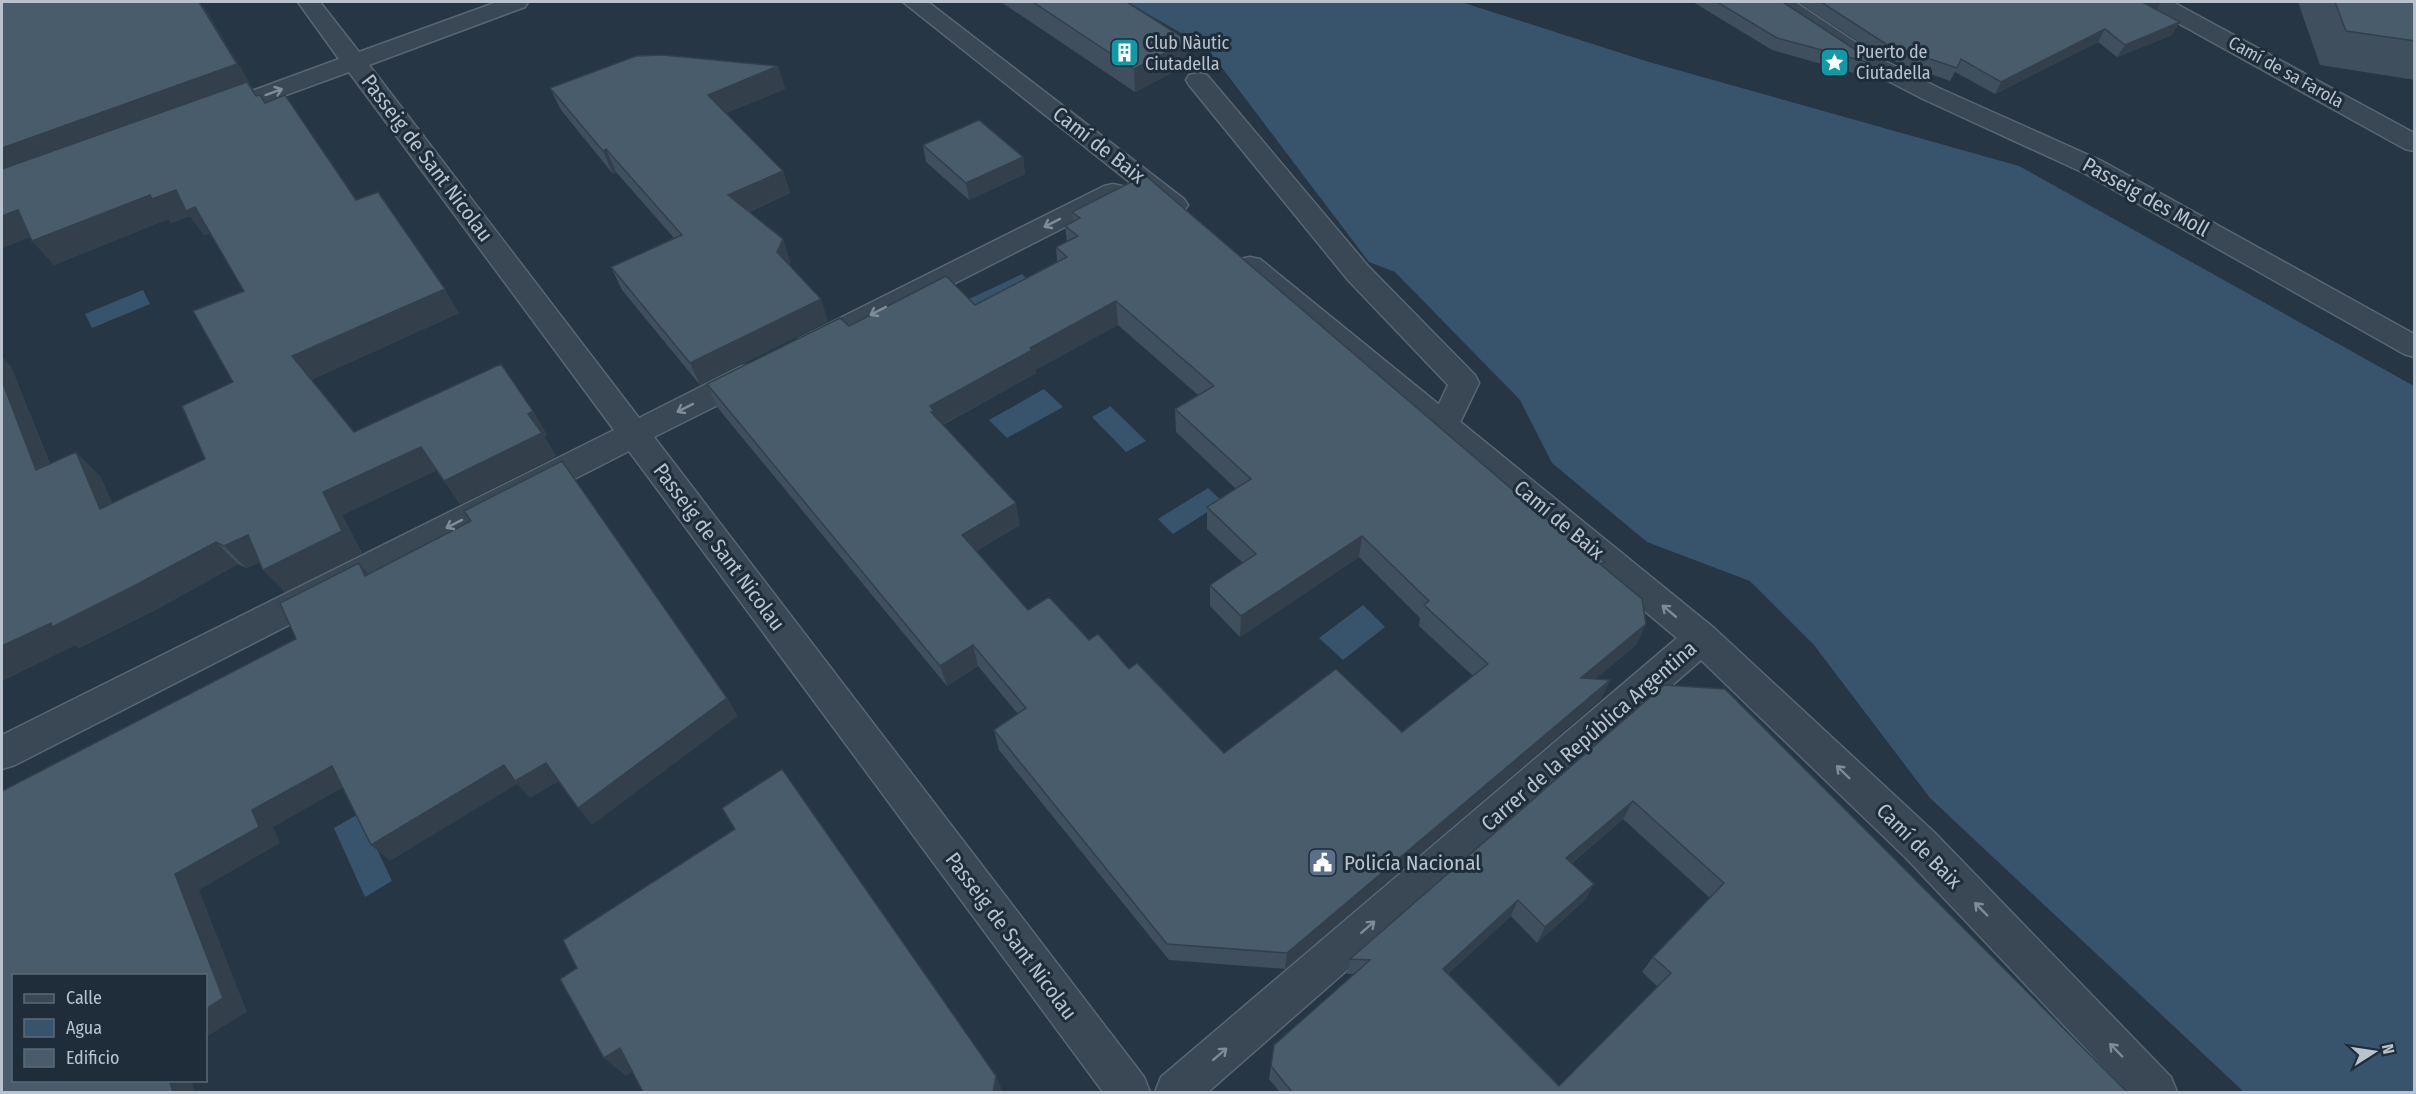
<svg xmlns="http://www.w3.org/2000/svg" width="2416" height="1094" font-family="'Fira Sans Condensed',sans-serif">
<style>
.water{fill:#38546d}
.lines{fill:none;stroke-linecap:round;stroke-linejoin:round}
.lane-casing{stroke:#596672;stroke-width:3}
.street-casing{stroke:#596672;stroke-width:3}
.lane{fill:#3a4855;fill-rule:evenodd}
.street{fill:#3a4855;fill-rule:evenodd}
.wall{fill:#3f4f5d;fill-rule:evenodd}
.shaded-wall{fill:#33404c}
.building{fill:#495c6c;stroke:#33404c;stroke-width:1.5;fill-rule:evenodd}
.oneway{stroke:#7f8c98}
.labels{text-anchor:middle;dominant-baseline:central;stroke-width:6;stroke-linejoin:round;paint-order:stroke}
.far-poi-label{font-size:18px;fill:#b8c3ce;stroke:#1f2d3a;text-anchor:start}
.far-street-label{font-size:18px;fill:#b8c3ce;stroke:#1f2d3a}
.street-label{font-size:21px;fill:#b8c3ce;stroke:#1f2d3a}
.poi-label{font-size:21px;fill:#b8c3ce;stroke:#1f2d3a;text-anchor:start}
</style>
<rect width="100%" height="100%" fill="#263645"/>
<path class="water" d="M1127,2H1461L1649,62L2019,166L2414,386V1092H2244L1930,798L1814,645L1750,581L1647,542L1552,463L1520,400L1395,272L1369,262L1207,48Z
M1022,274L1039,291L984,318L967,300Z
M143,290L150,304L92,328L85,314Z
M1044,389L1063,407L1007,438L989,420Z
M1111,406V407L1146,441L1126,452L1092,417Z
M1208,488L1223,502L1173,534L1158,519Z
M1363,605L1385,627L1343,660L1319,638Z
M360,813L392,881L365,897L334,828Z"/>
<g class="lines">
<defs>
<path id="lane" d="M1769,2H1795L1879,58L1941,89L2102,161L2414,334V357L2404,354L2084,173L1923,99L1863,68L1772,7Z
M1198,73L1207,75L1368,266L1475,375L1479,383L1455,433L1444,436L1433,433L1429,425L1448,385L1348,280L1189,85L1186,80L1189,75Z"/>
<path id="street" d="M298,2H320L359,52L497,2H528L525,7L369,65L639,418L740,367L751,364L762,367L766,375L762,383L654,437L1144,1077L1150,1092H1103L629,451L15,765L2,769V735L614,430L349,72L226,117L217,119L208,117L205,112L208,107L339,59Z
M903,2H928L1184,199L1188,205L1184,211L1175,214L1166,211Z
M2146,2H2173L2414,133V151L2405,149L2149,7Z
M1113,184L1122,186L1126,192L1122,198L818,353L808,356L798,353L793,346L798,339L1104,186Z
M1250,257L1260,259L1714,628L1934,832L2171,1077L2177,1092H2127L1906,858L1701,660L1208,1092H1155L1161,1077L1677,638L1240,273L1236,266L1240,259Z"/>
</defs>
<use href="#lane" class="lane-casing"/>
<use href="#street" class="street-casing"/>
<use href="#lane" class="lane"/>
<use href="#street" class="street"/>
</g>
<path class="wall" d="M2,2L253,88H252L257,96L265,103L356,200L459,313L311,380L354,432L533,411L547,435L544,436L556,456L460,504L437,470L342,515L362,553L285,592L260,562L246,568L238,564L157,609L79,648L75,645L2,681V357L11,367L50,464L100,476L112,503L205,459L233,382L244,291L210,233L204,235L190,216L171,223L168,219L54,265L30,237L2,248Z
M1001,2H1127L1189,64L1135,92Z
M1693,2H1783L1867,62L1861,75L1772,50Z
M1798,2H2161L2157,10L2172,35L2117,57L2098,42L1995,94L1955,72L1950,81L1880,56Z
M2298,2H2415V80L2320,65Z
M778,66L785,89L726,113L783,171L790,193L749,212L783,239L790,262L789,265L828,321L700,385L622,290L611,267L674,238L616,172L613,174L561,110L550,88Z
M923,145L1023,157L1025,174L969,200L926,162Z
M1072,212L1603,566L1646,624L1636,645L1595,679L1610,680L1600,700L1285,969L1169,960L999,750L994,730L1018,714L978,666L947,686L717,407L707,384L849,326L975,305L1057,262L1056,247L1067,242L1065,226L1073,222ZM1118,325L1198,395L1175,409L1176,432L1236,489L1207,507V529L1243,563L1210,585V606L1240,637L1359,557L1420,618L1419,626L1473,676L1402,732L1224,753L1129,669L1089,640L1028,610L976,551L1020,525L943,425L1036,373L1035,370Z
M1664,685L2127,1092H1280L1269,1079L1274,1045L1354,974H1347L1350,959ZM1623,819L1710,898L1653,957L1642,972L1658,987L1559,1086L1448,974L1511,916L1537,943L1585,900L1594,884L1572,863Z"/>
<path class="shaded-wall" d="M199,2L204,7L253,88H252L263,106L2,180V148Z
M2153,2H2161L2155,13L2144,3Z
M2180,22L2172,35L2117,57L2125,45Z
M2105,29L2098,42L1995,94L2001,82Z
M1188,41L1189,64L1135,92L1134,69Z
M778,66L785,89L716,117L708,95Z
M606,149L616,172L613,174L603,151Z
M1023,157L1025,174L969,200L966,183Z
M783,171L790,193L736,217L728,195Z
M176,190L195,207L213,231L204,235L190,216L171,223L168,219L54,265L32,241L150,195Z
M18,210L39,234L2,248V216Z
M783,239L790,262L785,275L777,252Z
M445,289L459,313L311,380L292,356Z
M821,299L828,321L700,385L690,363Z
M1116,301L1118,325L1035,370L1036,373L938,427L937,435L930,406L1030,348Z
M2,357L11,367L61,493L36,470L2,381Z
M533,411L547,435L544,436L556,456L460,504L444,481L528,414Z
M421,447L438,470L342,515L362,553L285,592L263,570L323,492Z
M76,452L100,476L124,531L100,509Z
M1016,503L1020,525L967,556L962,535Z
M248,535L270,557L246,568L224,546Z
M1362,536L1359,557L1240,637L1241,616Z
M216,542L238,564L157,609L79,648L75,645L2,681V646Z
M359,563L376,583L365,576Z
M1646,624L1636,645L1573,698L1581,678Z
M973,645L978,666L947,686L940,666Z
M1610,680L1600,700L1285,969L1287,953Z
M727,698L738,716L592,825L578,808Z
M546,763L561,780L530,798L517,784L390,861L371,845L504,765Z
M332,766L351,783L273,827L280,843L199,890L247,1012L206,1037V1009L175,874L252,810Z
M1633,801L1623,819L1558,874L1566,858Z
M1594,884L1585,900L1537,943L1545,927Z
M1518,900L1511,916L1437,984L1443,969Z
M620,1048L641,1066L626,1076L604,1058Z
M996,1076L1003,1092H993Z
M169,1080H191L195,1092H173Z"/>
<path class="building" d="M2,2H199L237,64L2,148Z
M1033,2H1127L1188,41L1134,69Z
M1717,2H1783L1868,58L1867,62L1777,38Z
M1821,2H2153L2144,3L2180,22L2125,45L2105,29L2001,82L1961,59L1957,68L1886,44Z
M2335,2H2415V41L2346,31Z
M663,55L778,66L708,95L783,171L728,195L783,239L777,252L821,299L690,363L611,267L682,235L606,149L603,151L550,88L636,56Z
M247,82L256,96L260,95L265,103L285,95L356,200L378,192L445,289L292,356L354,432L501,364L533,411L528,414L542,433L444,481L421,447L323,492L342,531L263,570L248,535L224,546L216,542L132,587L52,627L51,623L2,646V381L36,470L76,452L100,509L205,459L182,406L233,382L193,311L244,291L195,207L186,211L176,190L152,199L150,195L32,241L18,210L2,216V169Z
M979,120L1023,157L966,183L923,145Z
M1145,175L1549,521L1553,518L1605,562L1600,564L1642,599L1646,624L1581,678L1610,680L1287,953L1167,944L994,730L1026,708L973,645L940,666L707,384L840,318L849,326L946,276L975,305L1067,257L1056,247L1078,236L1065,226L1080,218L1072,212ZM1116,301L1214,386L1175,409L1251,479L1207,507L1256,554L1210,585L1241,616L1362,536L1429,601L1424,605L1488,664L1402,732L1336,669L1224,753L1137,663L1129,669L1098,634L1089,640L1049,597L1028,610L962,535L1016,503L931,412L934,411L930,406L1032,350L1030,348Z
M562,461L727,698L578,808L546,763L515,781L504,765L371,845L332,766L252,810L259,827L175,874L223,998L206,1009V975H14V1080H169L173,1092H2V791L296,639L280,603L359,563L365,576L471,521L464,511Z
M1664,685L1725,689L2127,1092H1292L1271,1066L1274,1045L1370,960L1350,959ZM1633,801L1724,883L1653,957L1671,973L1559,1086L1443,969L1518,900L1545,927L1594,884L1566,858Z
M782,769L996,1076L993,1092H643L620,1048L604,1058L560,979L577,968L563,940L735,829L722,808Z"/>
<defs><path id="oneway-shaft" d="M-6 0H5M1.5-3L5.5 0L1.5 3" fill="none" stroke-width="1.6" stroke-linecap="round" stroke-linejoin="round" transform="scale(1.5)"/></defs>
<g class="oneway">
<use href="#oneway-shaft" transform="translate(274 92) rotate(-20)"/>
<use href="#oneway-shaft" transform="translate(1052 223) rotate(153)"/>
<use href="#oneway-shaft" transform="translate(878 311) rotate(153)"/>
<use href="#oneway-shaft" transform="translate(685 408) rotate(153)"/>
<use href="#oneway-shaft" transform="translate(454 524) rotate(153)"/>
<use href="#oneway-shaft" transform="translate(1669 611) rotate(-140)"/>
<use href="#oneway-shaft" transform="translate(1843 772) rotate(-136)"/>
<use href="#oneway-shaft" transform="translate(1981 909) rotate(-134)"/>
<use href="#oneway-shaft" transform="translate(1368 927) rotate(-41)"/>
<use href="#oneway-shaft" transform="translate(2116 1050) rotate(-134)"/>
<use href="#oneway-shaft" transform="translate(1220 1054) rotate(-41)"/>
</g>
<defs>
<symbol id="building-square" viewBox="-11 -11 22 22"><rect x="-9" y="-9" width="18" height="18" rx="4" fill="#0f9aa8" stroke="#1f2d3a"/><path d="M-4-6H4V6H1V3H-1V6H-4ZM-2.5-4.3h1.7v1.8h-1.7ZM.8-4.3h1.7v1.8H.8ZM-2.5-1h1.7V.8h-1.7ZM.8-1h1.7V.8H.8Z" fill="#fff"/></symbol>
<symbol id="sight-square" viewBox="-11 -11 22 22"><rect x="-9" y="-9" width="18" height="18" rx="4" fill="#0f9aa8" stroke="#1f2d3a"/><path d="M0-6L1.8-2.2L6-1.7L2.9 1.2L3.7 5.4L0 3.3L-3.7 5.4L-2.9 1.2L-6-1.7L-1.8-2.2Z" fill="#fff"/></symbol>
<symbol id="civic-square" viewBox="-11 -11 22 22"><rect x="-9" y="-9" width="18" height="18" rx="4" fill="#5c6f8a" stroke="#1f2d3a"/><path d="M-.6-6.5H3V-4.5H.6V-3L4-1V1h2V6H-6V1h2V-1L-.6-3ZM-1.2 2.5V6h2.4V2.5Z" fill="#fff"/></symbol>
</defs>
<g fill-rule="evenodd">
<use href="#building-square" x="1108" y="36" width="33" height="33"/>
<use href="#sight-square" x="1818" y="46" width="33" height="33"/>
<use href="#civic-square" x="1306" y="846" width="33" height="33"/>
</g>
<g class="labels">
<g class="far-poi-label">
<text x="1145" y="43">Club Nàutic<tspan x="1145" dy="21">Ciutadella</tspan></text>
<text x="1856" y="52">Puerto de<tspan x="1856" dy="21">Ciutadella</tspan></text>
</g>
<g class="far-street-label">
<text transform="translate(2286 72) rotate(29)">Camí de sa Farola</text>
</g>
<g class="street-label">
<text transform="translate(1099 145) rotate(38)">Camí de Baix</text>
<text transform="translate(427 158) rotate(53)">Passeig de Sant Nicolau</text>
<text transform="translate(2146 197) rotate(29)">Passeig des Moll</text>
<text transform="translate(1559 520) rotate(40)">Camí de Baix</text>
<text transform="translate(719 547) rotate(53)">Passeig de Sant Nicolau</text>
<text transform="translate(1589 736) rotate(-41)">Carrer de la República Argentina</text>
<text transform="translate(1919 846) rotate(45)">Camí de Baix</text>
<text transform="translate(1011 936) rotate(53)">Passeig de Sant Nicolau</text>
</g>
<g class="poi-label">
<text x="1344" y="863">Policía Nacional</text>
</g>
</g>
<rect width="2416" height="1094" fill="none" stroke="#b8c3ce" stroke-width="6"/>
<rect x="12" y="974" width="195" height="108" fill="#1f2d3a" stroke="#5c6975" stroke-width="1.5"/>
<rect x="24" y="994" width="30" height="9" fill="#3a4855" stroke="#5c6975" stroke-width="1.5"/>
<text x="66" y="1004" font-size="18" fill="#b8c3ce">Calle</text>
<rect x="24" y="1019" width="30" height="18" fill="#38546d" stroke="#5c6975" stroke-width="1.5"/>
<text x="66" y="1034" font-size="18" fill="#b8c3ce">Agua</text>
<rect x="24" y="1049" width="30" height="18" fill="#495c6c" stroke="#5c6975" stroke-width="1.5"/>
<text x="66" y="1064" font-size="18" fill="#b8c3ce">Edificio</text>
<g transform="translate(2374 1052) rotate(78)" stroke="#1f2d3a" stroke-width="4.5" paint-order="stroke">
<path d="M0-4.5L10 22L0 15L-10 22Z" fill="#b8c3ce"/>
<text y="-9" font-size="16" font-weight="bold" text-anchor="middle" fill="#b8c3ce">N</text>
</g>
</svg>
